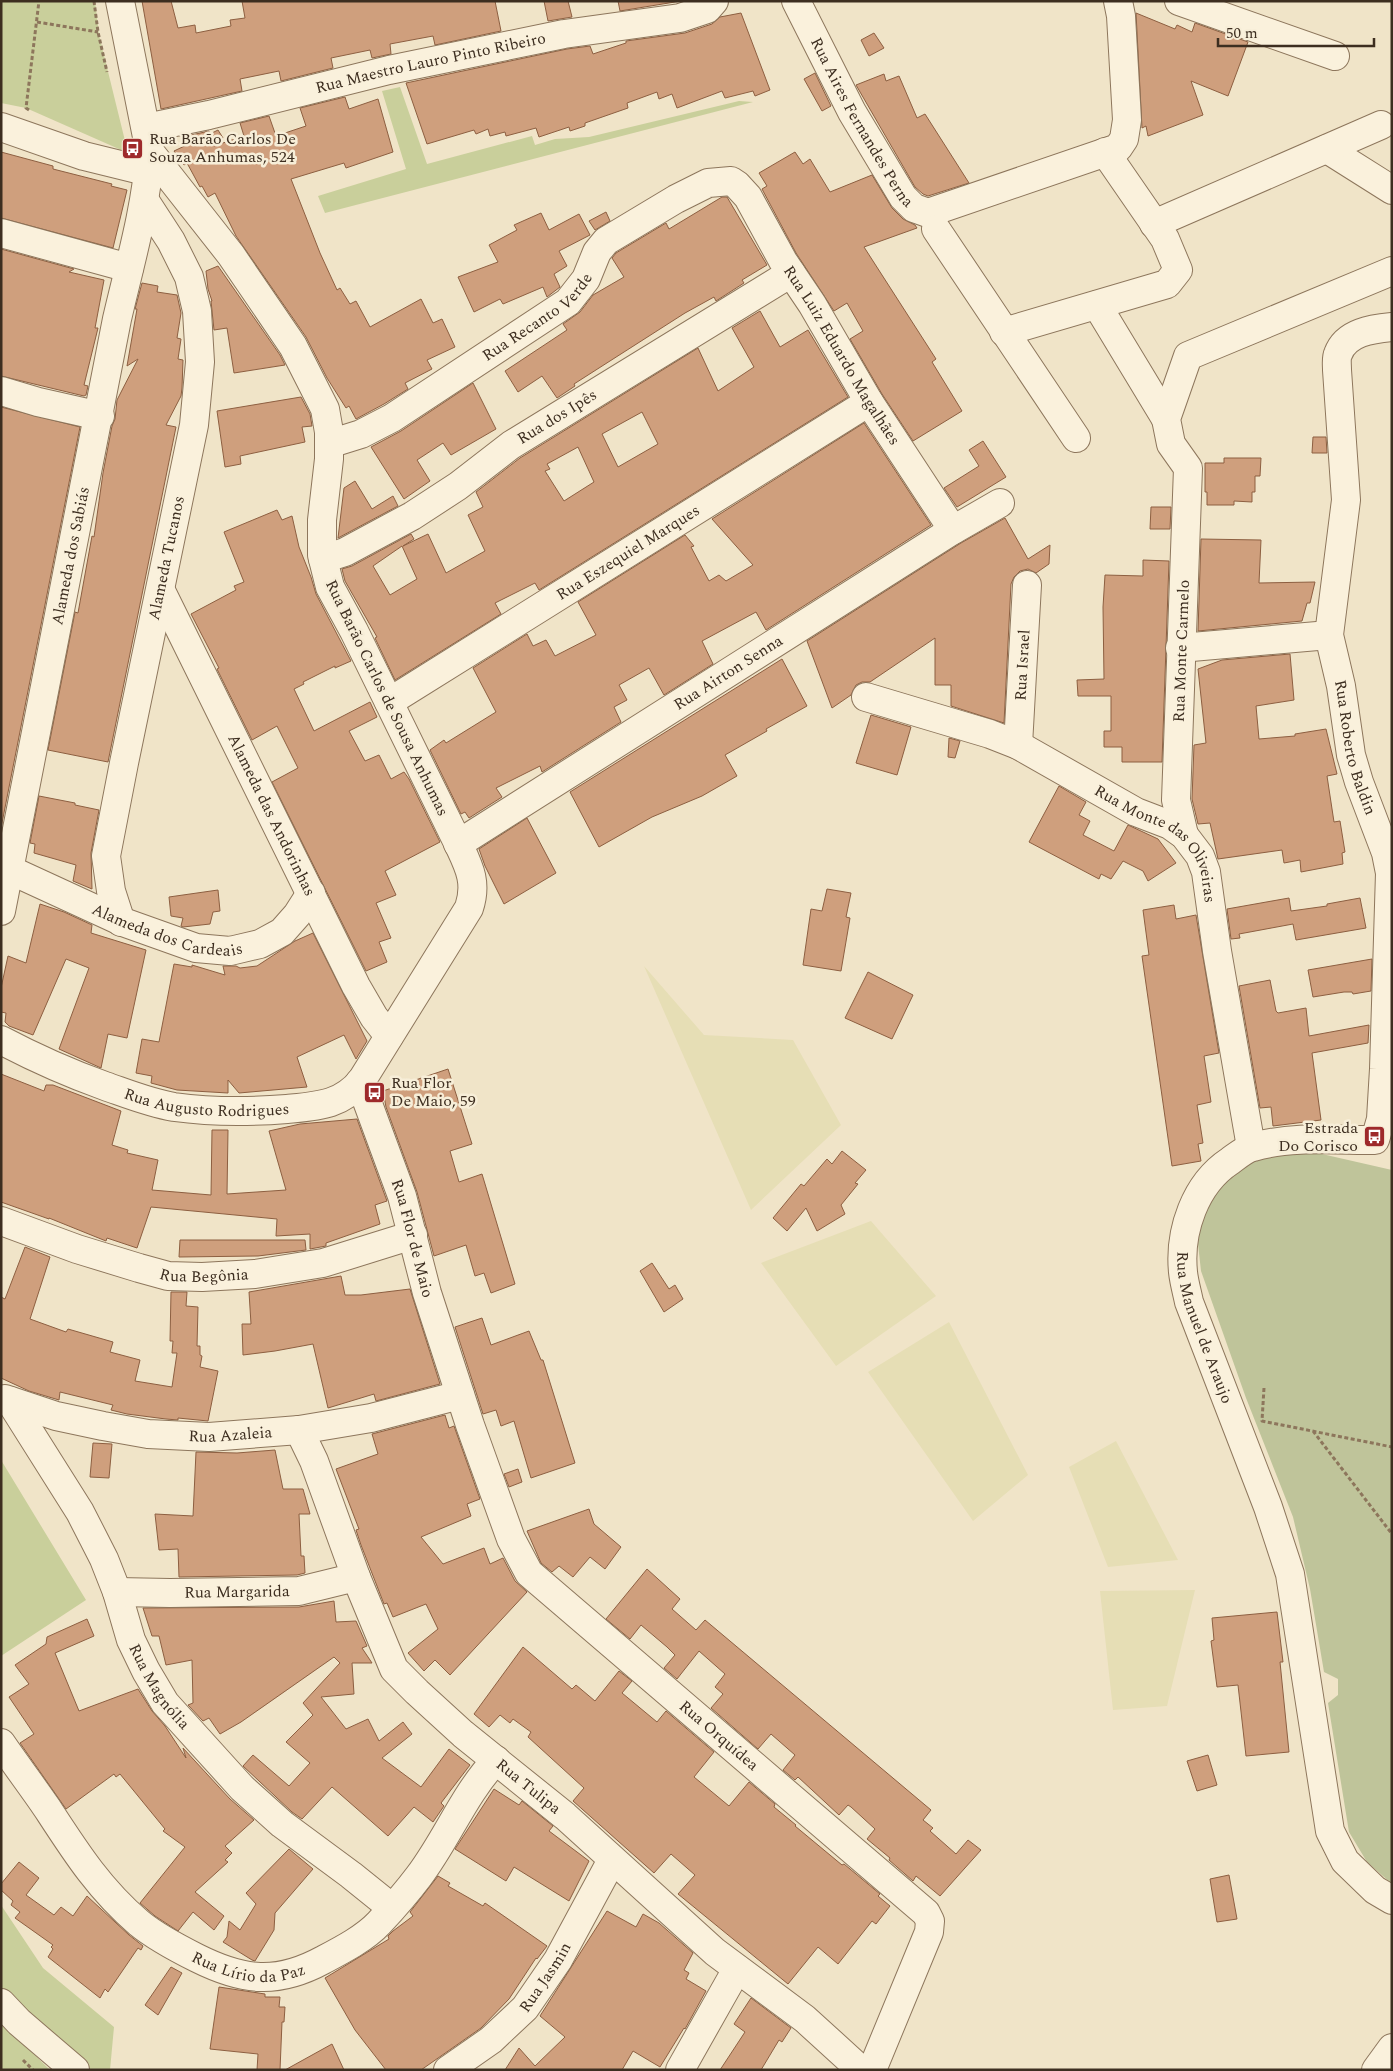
<svg xmlns="http://www.w3.org/2000/svg" width="1393" height="2071" font-family="Spectral,serif">
<style>
.farmland{fill:#e6deb5}
.green{fill:#c9cf9b}
.cemetery{fill:#bfc49a}
.building{fill:#cf9f7d;stroke:#8d5f41;fill-rule:evenodd}
.lines{fill:none;stroke-linecap:round;stroke-linejoin:round}
.minor-casing{stroke:#8d765c;stroke-width:30}
.path{stroke:#8d765c;stroke-width:3;stroke-dasharray:4 2.5;stroke-linecap:butt}
.minor{stroke:#faf1dc;stroke-width:28}
.labels{text-anchor:middle;dominant-baseline:central;stroke-width:5;stroke-linejoin:round;paint-order:stroke}
.street-label{font-size:16px;fill:#3d2e20;stroke:#f7eed8}
.poi-label{font-size:16px;fill:#3d2e20;stroke:#f7eed8;text-anchor:start}
</style>
<rect width="100%" height="100%" fill="#f0e4c8"/>
<path class="farmland" d="M644,966L704,1035L793,1040L841,1125L751,1210Z
M871,1221L936,1296L836,1366L761,1263Z
M949,1322L1028,1475L973,1521L868,1372Z
M1116,1441L1178,1560L1108,1567L1069,1467Z
M1195,1590L1167,1706L1113,1710L1100,1591Z"/>
<path class="green" d="M1,1H95L99,35L128,153L26,108L1,103Z
M400,87L427,164L532,136L535,145L555,139L589,137L739,101L753,102L325,213L318,196L406,169L382,91Z
M1,1460L86,1600L1,1656Z
M1,1905L43,1968L114,2027L110,2070H86L15,2010L1,1986Z
M1,2022L50,2070H1Z"/>
<path class="cemetery" d="M1300,1149L1392,1170V1884L1367,1862L1349,1832L1328,1703L1338,1695V1679L1324,1672L1310,1589L1293,1517L1246,1398L1201,1271L1198,1244L1201,1214L1238,1162Z"/>
<path class="building" d="M142,1H171L178,28L195,25L196,33L231,26L230,20L245,18L242,1H495L501,31L435,45L433,36L390,44L391,54L372,58L370,50L331,58L333,68L281,81L279,71L240,79L242,91L161,109Z
M544,1H568L572,17L548,21Z
M618,1H681L620,11Z
M741,13L770,90L755,96L753,91L725,98L722,91L677,108L672,94L659,99L657,92L627,103L628,108L585,123V126L570,131L569,127L539,137L536,128L506,136L505,132L490,136L488,129L476,134L474,130L427,144L406,83L567,49L590,46L593,54L626,43V41L685,33L712,24L720,17Z
M1136,13L1175,29L1177,25L1192,32L1195,23L1248,42L1228,96L1191,81L1203,115L1148,136L1146,126L1142,128Z
M874,33L884,48L869,56L861,40Z
M815,73L831,106L822,111L804,79Z
M884,74L886,81L899,76L917,118L925,114L969,183L928,196L923,194L915,187L856,85Z
M345,97L349,109L378,99L393,152L346,168L344,163L291,179L320,253L337,290L340,288L350,304L356,301L370,327L421,299L433,323L442,319L455,347L427,360L432,369L405,383L408,389L384,404L356,419L349,406L346,408L327,378L306,337L236,236L215,193L208,197L202,186L200,187L187,163L184,165L174,151L191,143L187,136L209,131L210,134L218,130L223,138L213,145L214,146L244,136L240,123L269,116L276,136L306,126L300,108Z
M1,152L53,166V169L112,184L111,186L127,190L113,248L1,218Z
M795,152L803,164L810,159L830,192L872,175L892,208L903,219L915,225L917,228L864,247L936,359L932,362L962,411L913,441L882,394L850,339L863,331L847,303L834,311L796,253L762,189L767,186L759,173Z
M722,197H727L767,265L742,280L744,283L716,301L714,297L685,313L574,384L575,386L557,398L542,376L518,392L505,371L567,330L563,324L580,312L593,295L624,277L612,258L616,253L666,223L669,229Z
M606,212L610,221L595,230L589,221Z
M541,213L549,230L579,214L590,235L559,251L567,266L554,274L560,287L547,297L543,287L503,304L500,299L474,312L458,277L498,262L489,245L517,230L514,225Z
M1,249L74,269L69,272L104,280L95,328H98L84,385L88,386L86,395L84,396L1,376Z
M218,266L280,355L285,365L234,373L227,328L214,330L211,301H212L208,289L206,271Z
M142,283L158,286L157,292L177,295L181,313L177,338L181,339L178,359L183,360L182,388L181,396L166,425L176,427L108,762L48,750L75,612L78,613L92,536L94,537L103,473L112,426L115,419L117,400L138,359L127,366L137,309H135Z
M760,311L780,347L808,330L848,397L539,590L535,583L495,603L501,614L395,680L375,638L377,637L345,581L342,569L352,566L411,534L414,539L403,546L428,534L446,573L485,551L468,515L483,507L476,492L520,458L698,348L718,391L754,367L732,328ZM642,412L658,444L618,467L602,434ZM578,447L594,482L564,501L545,471L550,469L547,464ZM402,546L417,579L390,595L373,566Z
M473,383L496,429L451,455L443,443L417,460L430,481L404,499L371,447L401,431Z
M301,397L310,414L312,426L302,427L305,442L240,456L241,464L225,467L217,411Z
M1,407L80,427L1,828Z
M864,423L931,525L766,630L756,612L702,641L713,664L664,695L649,668L619,685L627,700L614,707L621,722L542,772L540,766L496,788L502,797L469,818L465,812L461,814L430,750L444,740L446,743L496,712L473,668L527,634L533,646L546,640L555,656L596,635L578,602L685,535L694,546L691,547L709,581L719,575L726,581L753,565L712,519Z
M1313,437H1326L1327,453H1312Z
M983,441L1006,477L957,507L944,488L979,466L969,450Z
M1224,458H1261L1260,476H1255V492H1252V502L1234,501V505H1207V492H1205V463H1224Z
M355,481L372,509L393,496L398,506L338,538L344,488Z
M1151,507H1171L1170,529H1150Z
M277,510L282,520L292,516L299,547L311,577L316,594L351,661L335,668V666L303,682L304,684L294,689L314,731L370,702L377,717L349,731L365,761L379,755L391,779L404,772L409,779L440,842L385,871L396,895L376,903L391,938L379,942L387,962L366,971L272,782L298,768L277,726L252,740L217,669L219,668L191,614L236,590L234,586L244,582L224,532Z
M1005,518L1028,559L1050,545L1049,564L1036,573L1028,569L1020,571L1014,577L1011,584L1004,723L951,706V685H935V638L870,682H862L856,685L851,695L832,708L807,641L961,543Z
M1201,539L1261,540L1259,583L1315,582L1310,603H1307L1302,621L1198,631Z
M1143,560L1169,561L1162,762H1122V747H1104V731H1111V696H1078L1077,680L1104,679L1103,607L1105,575L1143,576Z
M1290,654L1294,700L1256,706L1259,739L1295,736V734L1326,729L1337,774L1327,776L1334,822L1340,821L1345,852L1342,853L1343,864L1301,872L1300,860L1284,863L1282,850L1218,859L1210,823L1198,824L1192,799L1194,745L1206,743L1198,669L1222,660Z
M782,659L807,706L766,729L767,731L725,755L737,776L702,796L652,817L599,847L570,792Z
M871,715L911,727L897,775L856,763Z
M949,738L960,741L955,758L948,757Z
M1059,786L1086,802L1079,815L1090,821L1083,835L1114,851L1128,825L1158,839L1176,863L1148,881L1143,871L1123,861L1111,879L1101,874L1099,879L1029,842Z
M39,796L75,803V805L99,810L91,853L92,889L73,881L76,865L34,853L35,844L30,843Z
M527,818L556,873L504,904L485,866L479,849Z
M827,889L851,893L846,917L850,918L841,971L803,965L811,909L822,911Z
M218,890L220,911L213,912L210,924L183,927L181,926L183,918L171,916L169,897Z
M1289,898L1291,911L1327,906V904L1360,898L1366,928L1296,940L1293,924L1239,934L1240,938L1231,939L1227,909Z
M40,904L64,912L92,925L91,933L146,950L127,1038L108,1034L101,1068L59,1049L89,968L66,959L33,1035L9,1026L5,1022L6,1013L1,1012V988L8,956L26,963Z
M1174,905L1176,919L1196,915L1219,1053L1204,1056L1211,1102L1197,1105L1203,1143L1198,1144L1201,1161L1172,1166L1142,956L1149,955L1143,910Z
M313,933L367,1041L356,1059L344,1035L297,1057L307,1087L239,1093L228,1080V1093L177,1090L151,1083L152,1076L136,1073L142,1039L159,1042L174,964L192,967V965L225,975L223,966H236L240,968L257,966L295,941Z
M1372,959L1371,991L1353,994L1352,992H1344L1313,997L1308,970Z
M868,972L913,995L892,1039L845,1018Z
M1270,980L1276,1011L1278,1013L1306,1008L1309,1036L1369,1025L1368,1043L1312,1053L1321,1120L1273,1126L1271,1107L1260,1108L1239,986Z
M448,1069L472,1144L450,1151L459,1182L482,1174L515,1284L491,1293L484,1273L475,1276L466,1245L434,1256L417,1192L386,1107L383,1091Z
M1,1074L44,1091L46,1085H53L121,1111L112,1145L128,1150L127,1153L158,1160L152,1190L211,1195L212,1130H228L227,1194L286,1190L269,1131L300,1124L357,1119L387,1201L375,1205L380,1224L326,1243V1246L310,1249V1234L276,1236L277,1219L151,1207L137,1248L107,1238L106,1241L49,1218V1219L1,1202Z
M842,1151L866,1170L855,1183L858,1184L841,1205L845,1214L817,1231L806,1208L787,1231L773,1218L801,1184L804,1186L827,1159L832,1164Z
M180,1240H305L306,1250L258,1256L179,1257Z
M25,1247L50,1257L30,1319L66,1332L68,1329L113,1342L110,1352L140,1360L135,1381L172,1387L177,1353H172L173,1341H170L171,1292H187L186,1306L198,1307L197,1346H200V1355L202,1356L200,1367L218,1371L208,1421L178,1418V1420L166,1419L127,1414L111,1410L113,1405L60,1392L59,1400L29,1391L1,1378V1297L5,1299Z
M652,1263L669,1289L675,1285L683,1299L664,1312L640,1271Z
M341,1276L345,1295H361L410,1289L440,1384L376,1401L374,1394L328,1408L313,1344L275,1351L243,1355L242,1324H251L249,1292Z
M482,1318L491,1345L529,1331L541,1360H543L575,1463L531,1478L514,1421L501,1426L496,1410L483,1414L455,1327Z
M445,1415L449,1428L454,1426L480,1499L467,1504L471,1516L421,1537L443,1564L484,1548L490,1564L503,1558L515,1581L527,1592L450,1675L435,1660L424,1671L408,1653L438,1629L426,1604L393,1617L387,1603L384,1604L361,1545L356,1530L359,1529L336,1469L378,1454L372,1434Z
M93,1443L112,1444L109,1478L90,1477Z
M275,1450L283,1489H303L310,1514H299L301,1556H304L305,1573L297,1575L179,1577L178,1549L159,1550L155,1514L193,1516L196,1452L237,1453Z
M518,1469L522,1482L509,1487L504,1474Z
M589,1509L594,1524L621,1547L605,1569L590,1557L573,1577L559,1566L552,1572L541,1563L527,1531Z
M647,1569L680,1599L672,1609L696,1630L705,1620L931,1810L923,1820L933,1828L930,1831L956,1854L968,1840L981,1850L940,1896L916,1876L913,1881L889,1860L890,1858L867,1839L875,1829L851,1807L848,1805L839,1815L798,1777L795,1780L783,1770L795,1755L771,1734L758,1749L711,1708L723,1694L715,1687L725,1674L699,1651L677,1679L664,1668L675,1655L667,1647L641,1625L630,1639L606,1619Z
M334,1601L336,1622L356,1621L367,1646L362,1648L372,1663H352L354,1694L321,1697L346,1729L368,1719L379,1741L403,1722L412,1734L382,1758L421,1787L449,1749L470,1765L441,1803L444,1806L433,1822L414,1807L388,1836L332,1787L302,1819L292,1812L243,1766L253,1755L289,1786L310,1763L286,1742L313,1715L303,1703L340,1663L334,1657L241,1722L220,1734L209,1718L203,1721L188,1705L193,1703L192,1660L166,1665L159,1636H152L143,1608L299,1607Z
M1277,1612L1283,1662H1280L1289,1752L1246,1756L1238,1685L1217,1687L1211,1641L1214,1640L1212,1618Z
M87,1619L94,1636L55,1653L79,1711L138,1689L152,1711L165,1726L186,1758L183,1748L230,1799L254,1820L225,1846L232,1853L225,1860L228,1862L195,1892L224,1916L214,1930L193,1912L178,1931L155,1916L140,1903L185,1847L163,1831L165,1829L120,1774L116,1777L114,1774L66,1809L20,1743L34,1734L9,1697L29,1684L15,1665L46,1644L47,1637Z
M523,1647L572,1689L576,1685L595,1701L619,1671L632,1681L622,1693L657,1722L666,1711L714,1752L694,1777L729,1806L749,1782L775,1804L774,1807L796,1825L795,1826L842,1865L844,1864L880,1894L878,1896L890,1906L876,1924L872,1921L838,1964L818,1947L788,1984L678,1894L695,1875L671,1854L654,1873L573,1801L584,1788L528,1737L531,1732L513,1719L510,1723L500,1715L489,1727L474,1714Z
M1208,1755L1217,1785L1197,1791L1187,1761Z
M494,1789L519,1805L522,1801L553,1826L549,1831L589,1861L569,1901L514,1867L506,1881L455,1849Z
M289,1849L313,1869L275,1913L274,1930L255,1961L252,1960L223,1942L227,1937L229,1921L240,1930L256,1904L246,1893Z
M19,1862L39,1878L26,1895L54,1915L61,1907L73,1916L87,1896L129,1935L143,1946L141,1950L138,1948L108,1992L105,1989L100,1998L48,1957L53,1949L51,1947L53,1945L15,1918L20,1912L11,1905L13,1901L1,1890V1884Z
M1229,1875L1237,1919L1217,1922L1210,1879Z
M438,1876L450,1883L448,1886L483,1906L485,1903L547,1946L537,1959L536,1958L509,1999L481,2028L421,2070H386L355,2030L325,1978L389,1939L388,1936L393,1931L413,1916L410,1912Z
M607,1911L636,1927L643,1914L659,1923L693,1953L684,1970L689,1973L686,1979L706,1991L685,2029L684,2028L660,2067L633,2051L622,2070H505L519,2048L535,2066L565,2037L540,2016Z
M171,1967L182,1973L158,2015L145,2005Z
M219,1987L265,1994V1997H280L279,2007H285L284,2022H282L280,2070H257L258,2054L210,2049Z
M751,1998L791,2028L782,2042L779,2040L761,2070H720L745,2032L734,2024Z
M332,2044L344,2070H285Z"/>
<g class="lines">
<defs>
<g id="minor">
<path id="s1" d="M796,1L852,112L903,197L914,208L928,213L1118,148L1124,139L1127,120L1121,16L1118,1"/>
<path d="M1179,1L1335,56"/>
<path d="M1,127L84,156L149,172"/>
<path id="s2" d="M146,128L209,115L389,70L564,34L680,18L707,9L714,1"/>
<path d="M1327,149L1392,190"/>
<path d="M1154,224L1381,125"/>
<path d="M936,229L1076,438"/>
<path d="M1,233L129,268"/>
<path d="M1097,305L1166,419"/>
<path id="s3" d="M1392,327C1372,329 1346,332 1338,354C1336,358 1337,365 1337,370L1346,500L1329,635L1341,686L1351,755L1359,782L1386,853L1390,873L1384,1069L1381,1119L1375,1140C1335,1140 1291,1136 1253,1147C1245,1149 1237,1156 1230,1161C1195,1184 1179,1231 1183,1272C1184,1282 1187,1292 1189,1302L1268,1507L1290,1574L1330,1831L1345,1861L1375,1890L1392,1900"/>
<path d="M1004,332L1167,284L1178,270L1165,239L1105,152"/>
<path d="M1,391L38,402L100,416"/>
<path id="s4" d="M329,444L361,434L392,418L568,302L586,279L597,252L606,241L676,199L708,183L731,181L737,185L748,197L783,261L812,304L869,402L953,530"/>
<path id="s5" d="M323,559L345,552L412,516L458,486L511,445L791,273"/>
<path id="s6" d="M161,591L356,986L374,1017L389,1036"/>
<path d="M1180,648L1329,635"/>
<path id="s7" d="M866,697L990,734L1018,745L1136,812L1170,825L1184,835L1200,856L1206,872L1217,951L1251,1147"/>
<path id="s8" d="M389,702L869,402"/>
<path id="s9" d="M1018,745L1027,585"/>
<path id="s10" d="M1184,835L1176,800L1188,468L1171,444L1166,419L1188,356L1392,271"/>
<path id="s11" d="M458,844L953,530L1000,503"/>
<path id="s12" d="M10,870L123,922L196,948L230,951L260,944L282,932L297,915L311,893"/>
<path id="s13" d="M1,911L117,319C130,263 146,209 150,152"/>
<path id="s14" d="M121,922L111,891L106,856L124,763L194,425L200,362L197,311L189,277L171,241L145,201"/>
<path id="s15" d="M1,1040C35,1058 69,1073 105,1086C128,1094 150,1103 174,1107C211,1112 250,1112 287,1109C318,1106 342,1105 362,1080L469,908C478,881 468,865 457,841L354,631L330,587L322,555V520L329,459V432L325,409L293,346L231,255L150,152L120,1"/>
<path id="s16" d="M360,1082L402,1196L427,1293L470,1425L511,1539L529,1573L926,1913L930,1921L929,1932L872,2070"/>
<path id="s17" d="M1,1221L77,1249L139,1268L168,1276L202,1277L255,1274L323,1263L413,1235"/>
<path id="s18" d="M5,1399L56,1416L103,1426L148,1434L209,1437L299,1430L371,1418L460,1395"/>
<path id="s19" d="M10,1401L80,1512L104,1559L117,1592L131,1640L146,1671L165,1703L242,1788L282,1824L351,1875L392,1908"/>
<path id="s20" d="M299,1430L314,1461L356,1577L394,1669L417,1692L463,1734L565,1816L715,1952L805,2019L861,2070"/>
<path id="s21" d="M117,1592L170,1593L299,1591L356,1577"/>
<path id="s22" d="M1,1743C16,1765 32,1786 47,1808C75,1851 99,1889 139,1923C156,1937 177,1948 197,1958C243,1981 277,1985 323,1960C342,1950 365,1938 379,1923C393,1908 407,1892 419,1876C447,1839 464,1794 496,1760"/>
<path d="M1,2003L19,2022L75,2070"/>
<path id="s23" d="M448,2070L491,2040L525,2008L558,1960L612,1860"/>
<path d="M680,2070L737,1969"/>
<path d="M1376,2070L1392,2048"/>
</g>
</defs>
<use href="#minor" class="minor-casing"/>
<path class="path" d="M94,1L98,32L107,72
M37,22L98,32
M29,110L26,108L39,1
M1264,1388L1262,1421L1392,1447
M1313,1431L1392,1534
M23,2060L33,2070"/>
<use href="#minor" class="minor"/>
</g>
<defs>
<symbol id="bus-square" viewBox="-11 -11 22 22"><rect x="-9" y="-9" width="18" height="18" rx="4" fill="#9e2a2b" stroke="#f7eed8"/><path d="M-5-6H5V4H4V6H2V4H-2V6H-4V4H-5ZM-3.5-4V0h7V-4ZM-3.5 1.2v1.5H-2V1.2ZM2 1.2v1.5H3.5V1.2Z" fill="#fff"/></symbol>
</defs>
<g fill-rule="evenodd">
<use href="#bus-square" x="120" y="136" width="25" height="25"/>
<use href="#bus-square" x="362" y="1080" width="25" height="25"/>
<use href="#bus-square" x="1362" y="1124" width="25" height="25"/>
</g>
<g class="labels">
<g class="street-label">
<text stroke="none"><textPath href="#s2" startOffset="292">Rua Maestro Lauro Pinto Ribeiro</textPath></text>
<text stroke="none"><textPath href="#s1" startOffset="138">Rua Aires Fernandes Perna</textPath></text>
<text stroke="none"><textPath href="#s4" startOffset="246">Rua Recanto Verde</textPath></text>
<text stroke="none"><textPath href="#s4" startOffset="700">Rua Luiz Eduardo Magalhães</textPath></text>
<text stroke="none"><textPath href="#s5" startOffset="275">Rua dos Ipês</textPath></text>
<text stroke="none"><textPath href="#s8" startOffset="282">Rua Eszequiel Marques</textPath></text>
<text stroke="none"><textPath href="#s13" startOffset="362">Alameda dos Sabiás</textPath></text>
<text stroke="none"><textPath href="#s14" startOffset="372">Alameda Tucanos</textPath></text>
<text stroke="none"><textPath href="#s10" startOffset="185">Rua Monte Carmelo</textPath></text>
<text stroke="none"><textPath href="#s9" startOffset="80">Rua Israel</textPath></text>
<text stroke="none"><textPath href="#s11" startOffset="320">Rua Airton Senna</textPath></text>
<text transform="translate(387 698) rotate(64)">Rua Barão Carlos de Sousa Anhumas</text>
<text stroke="none"><textPath href="#s3" startOffset="462">Rua Roberto Baldin</textPath></text>
<text stroke="none"><textPath href="#s6" startOffset="250">Alameda das Andorinhas</textPath></text>
<text stroke="none"><textPath href="#s7" startOffset="336">Rua Monte das Oliveiras</textPath></text>
<text stroke="none"><textPath href="#s12" startOffset="170">Alameda dos Cardeais</textPath></text>
<text stroke="none"><textPath href="#s15" startOffset="218">Rua Augusto Rodrigues</textPath></text>
<text stroke="none"><textPath href="#s16" startOffset="165">Rua Flor de Maio</textPath></text>
<text stroke="none"><textPath href="#s17" startOffset="212">Rua Begônia</textPath></text>
<text stroke="none"><textPath href="#s3" startOffset="1196">Rua Manuel de Araujo</textPath></text>
<text stroke="none"><textPath href="#s18" startOffset="230">Rua Azaleia</textPath></text>
<text stroke="none"><textPath href="#s21" startOffset="120">Rua Margarida</textPath></text>
<text stroke="none"><textPath href="#s19" startOffset="324">Rua Magnólia</textPath></text>
<text stroke="none"><textPath href="#s16" startOffset="770">Rua Orquídea</textPath></text>
<text stroke="none"><textPath href="#s20" startOffset="436">Rua Tulipa</textPath></text>
<text stroke="none"><textPath href="#s22" startOffset="349">Rua Lírio da Paz</textPath></text>
<text stroke="none"><textPath href="#s23" startOffset="136">Rua Jasmin</textPath></text>
</g>
<g class="poi-label">
<text x="149" y="139">Rua Barão Carlos De<tspan x="149" dy="18">Souza Anhumas, 524</tspan></text>
<text x="391" y="1083">Rua Flor<tspan x="391" dy="18">De Maio, 59</tspan></text>
<text x="1358" y="1128" text-anchor="end">Estrada<tspan x="1358" dy="18">Do Corisco</tspan></text>
</g>
</g>
<rect width="1393" height="2071" fill="none" stroke="#3d2e20" stroke-width="5"/>
<path d="M1218 38v8h156v-8" fill="none" stroke="#3d2e20" stroke-width="2.5"/>
<text x="1226" y="38" font-size="15" fill="#3d2e20" stroke="#f7eed8" stroke-width="4" paint-order="stroke">50 m</text>
</svg>
